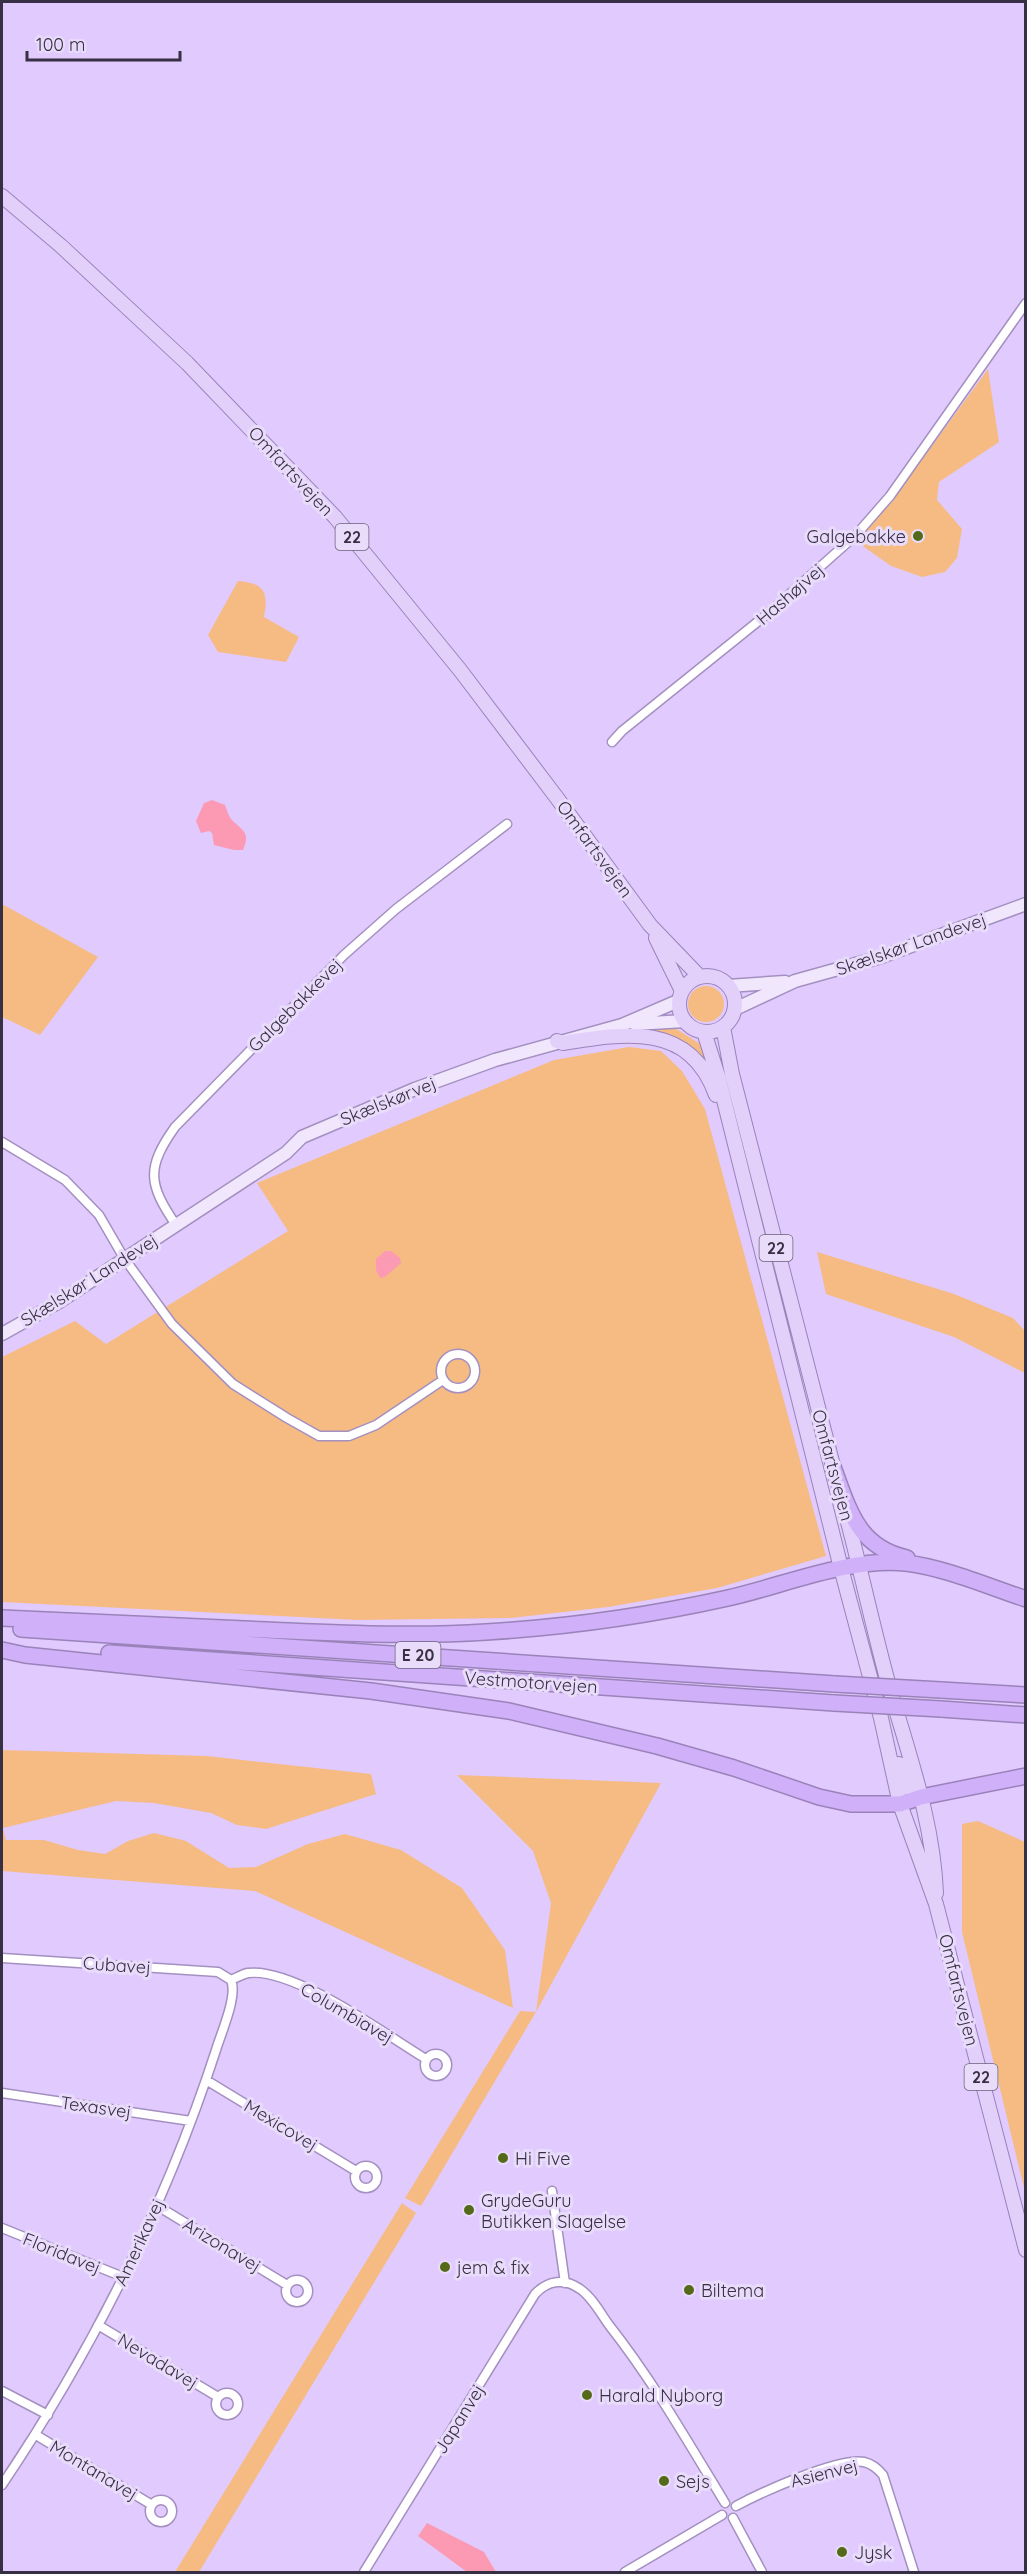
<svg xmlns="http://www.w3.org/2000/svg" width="1027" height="2574" font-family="Quicksand,sans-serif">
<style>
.green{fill:#f6bb83}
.water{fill:#fb9ab2}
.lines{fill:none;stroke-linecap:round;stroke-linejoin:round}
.street-casing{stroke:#a490c0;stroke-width:11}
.secondary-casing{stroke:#a490c0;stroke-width:15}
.primary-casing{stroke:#9a83b9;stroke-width:16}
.highway-casing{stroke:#9a83b9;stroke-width:18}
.street{stroke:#fff;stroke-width:8}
.secondary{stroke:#f1e7fd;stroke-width:12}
.primary{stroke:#e2d0fb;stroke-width:14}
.highway{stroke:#cfb0f9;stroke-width:15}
.highway-bridge-casing{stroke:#9a83b9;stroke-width:18;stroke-linecap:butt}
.highway-bridge{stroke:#cfb0f9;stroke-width:15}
.poi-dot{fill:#546a19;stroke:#e9dcfb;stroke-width:2}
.labels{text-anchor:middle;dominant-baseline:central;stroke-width:6;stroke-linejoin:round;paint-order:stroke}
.shield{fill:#e9dcfb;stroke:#6c637a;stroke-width:1.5}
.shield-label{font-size:16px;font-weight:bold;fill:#372f43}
.street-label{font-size:18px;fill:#372f43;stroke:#e9dcfb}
.poi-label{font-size:18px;fill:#372f43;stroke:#e9dcfb;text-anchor:start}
</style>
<rect width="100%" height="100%" fill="#e0cafe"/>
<path class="green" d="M988,369L999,442L939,482L937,500L962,529L957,558L945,572L922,577L891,566L857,542L915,469Z
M238,581C264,583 269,592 264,617L299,637L286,662L218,652L208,635Z
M2,904L98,957L40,1035L2,1017Z
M688 1004a18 18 0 1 1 36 0a18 18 0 1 1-36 0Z
M670,1025L705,1047L714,1073L643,1031V1027Z
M629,1047L661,1051L682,1071L705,1109L826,1556L717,1588L608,1607L511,1618L358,1620L2,1602V1357L75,1321L106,1344L288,1231L257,1183L554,1060Z
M817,1252L954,1294L1013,1318L1025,1331V1373L954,1337L826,1294Z
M2,1750L207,1756L371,1774L376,1794L266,1829L237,1825L211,1813L154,1803L116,1801L3,1828L6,1840H44L78,1850L105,1854L128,1841L154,1833L186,1841L229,1868L256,1867L308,1844L345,1834L401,1850L462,1888L505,1950L513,2008L255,1891L2,1871Z
M457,1775L661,1783L536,2012L421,2206L405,2198L520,2011L536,2012L551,1903L533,1851Z
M978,1821L1025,1842V2192L962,1932V1824Z
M402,2203L416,2213L199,2572H175Z"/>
<path class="water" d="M212,800L225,805C227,810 228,815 231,819C242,831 251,831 243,850H234L214,845L212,833L209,831L201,833L196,821L204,803Z
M385,1251H391L400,1258L401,1263L385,1277L380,1278L376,1270V1259Z
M427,2523L484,2552L496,2572H467L418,2536Z"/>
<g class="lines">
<defs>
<path id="street" d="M612,742L622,731L766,615L856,535L890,496L1026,303
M2,1142L65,1180L99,1215L124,1258L172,1324L233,1384L287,1418L319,1436H349L376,1425L443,1380
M176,1225C148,1184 146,1168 175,1127L344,955L396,909L507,824
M441 1371a17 17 0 1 1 34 0a17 17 0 1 1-34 0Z
M2,1958L218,1972L231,1980
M231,1980C236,1978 243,1974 248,1973C294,1967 386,2035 426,2059
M425 2065a11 11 0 1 1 22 0a11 11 0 1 1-22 0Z
M206,2080L356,2171
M2,2093L191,2121
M355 2177a11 11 0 1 1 22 0a11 11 0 1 1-22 0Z
M552,2191L565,2283
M156,2205L287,2285
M2,2228L123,2277
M286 2291a11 11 0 1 1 22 0a11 11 0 1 1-22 0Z
M98,2325L218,2397
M2,2391L48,2415
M216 2404a11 11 0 1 1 22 0a11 11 0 1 1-22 0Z
M36,2435L152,2505
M2,2485C92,2351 166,2204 216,2050C221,2033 238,1996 231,1980
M150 2511a11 11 0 1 1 22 0a11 11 0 1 1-22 0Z
M736,2506C760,2493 839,2457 864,2462C873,2464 878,2469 883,2475L914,2572
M733,2518L762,2572
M364,2572L535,2294C548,2280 565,2278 580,2289C592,2297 601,2314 609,2325C653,2381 688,2442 725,2503
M625,2572L722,2515"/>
<path id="secondary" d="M728,986L785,982
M735,1009L795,981L881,957L1026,904
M635,1024L684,1021
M2,1334L59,1302L286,1153L302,1137L415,1089L495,1060L622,1025L678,1001"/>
<path id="primary" d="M2,196L61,246L187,363L335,517L460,670L557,798L650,925L700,977
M656,938L682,991
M679 1004a28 28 0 1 1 56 0a28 28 0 1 1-56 0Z
M723,1027L732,1074L836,1477
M704,1032L718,1076L841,1568L881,1718L900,1804L936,1904L1026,2250
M557,1041L563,1043C625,1033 690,1022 716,1095
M844,1507C859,1562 871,1619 886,1675C906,1748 933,1817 936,1893
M899,1764L909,1788L921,1797"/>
<path id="highway" d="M833,1467C849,1509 857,1547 907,1558
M2,1618C90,1622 178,1626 267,1630C340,1633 413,1637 486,1632C568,1627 647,1616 728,1598C782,1586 850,1557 906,1563C946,1568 987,1586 1026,1599
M21,1629L835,1684
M2,1650L25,1655L371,1691L509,1711L657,1746L734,1768L819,1797L851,1804H900L921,1797L1026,1776
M109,1653L834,1703
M941,1690L1026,1695
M941,1709L1026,1715"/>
</defs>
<use href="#street" class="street-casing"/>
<use href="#secondary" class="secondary-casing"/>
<use href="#primary" class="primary-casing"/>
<use href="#highway" class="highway-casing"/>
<use href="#street" class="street"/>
<use href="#secondary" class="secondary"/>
<use href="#primary" class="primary"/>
<use href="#highway" class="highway"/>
<defs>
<path id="highway-bridge" d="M835,1684L941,1690
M834,1703L941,1709"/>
</defs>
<use href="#highway-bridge" class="highway-bridge-casing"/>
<use href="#highway-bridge" class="highway-bridge"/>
</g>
<g class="poi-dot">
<circle cx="918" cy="536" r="6"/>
<circle cx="503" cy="2158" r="6"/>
<circle cx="469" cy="2210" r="6"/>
<circle cx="445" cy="2267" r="6"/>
<circle cx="689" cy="2290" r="6"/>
<circle cx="587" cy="2395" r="6"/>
<circle cx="664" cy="2481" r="6"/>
<circle cx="842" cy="2552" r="6"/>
</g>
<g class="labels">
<g class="shield">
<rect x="335.5" y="524" width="33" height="26" rx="4.5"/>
<rect x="759.5" y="1235" width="33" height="26" rx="4.5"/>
<rect x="395.5" y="1642" width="45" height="26" rx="4.5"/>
<rect x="964.5" y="2064" width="33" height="26" rx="4.5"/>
</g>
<g class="shield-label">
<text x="352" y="537">22</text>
<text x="776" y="1248">22</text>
<text x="418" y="1655">E 20</text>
<text x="981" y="2077">22</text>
</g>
<g class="street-label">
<text transform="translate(291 471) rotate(47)">Omfartsvejen</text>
<text transform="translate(790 594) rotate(-41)">Hashøjvej</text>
<text transform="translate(595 849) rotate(54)">Omfartsvejen</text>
<text transform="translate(911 944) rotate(-19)">Skælskør Landevej</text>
<text transform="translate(295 1005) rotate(-45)">Galgebakkevej</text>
<text transform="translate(388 1101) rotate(-22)">Skælskørvej</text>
<text transform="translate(89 1280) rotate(-32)">Skælskør Landevej</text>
<text transform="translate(833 1465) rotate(75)">Omfartsvejen</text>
<text transform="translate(531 1682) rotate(4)">Vestmotorvejen</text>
<text transform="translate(117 1965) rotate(4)">Cubavej</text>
<text transform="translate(959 1990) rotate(76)">Omfartsvejen</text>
<text transform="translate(347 2013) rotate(30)">Columbiavej</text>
<text transform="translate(96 2107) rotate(8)">Texasvej</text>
<text transform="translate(281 2125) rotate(31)">Mexicovej</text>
<text transform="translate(139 2242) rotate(-65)">Amerikavej</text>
<text transform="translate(222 2245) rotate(31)">Arizonavej</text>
<text transform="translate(62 2253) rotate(22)">Floridavej</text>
<text transform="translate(158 2361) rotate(31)">Nevadavej</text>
<text transform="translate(459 2419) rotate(-58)">Japanvej</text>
<text transform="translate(94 2470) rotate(31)">Montanavej</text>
<text transform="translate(824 2473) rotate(-14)">Asienvej</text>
</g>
<g class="poi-label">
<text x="906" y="536" text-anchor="end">Galgebakke</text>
<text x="515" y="2158">Hi Five</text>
<text x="481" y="2200">GrydeGuru<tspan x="481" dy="21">Butikken Slagelse</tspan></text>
<text x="457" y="2267">jem &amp; fix</text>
<text x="701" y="2290">Biltema</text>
<text x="599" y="2395">Harald Nyborg</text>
<text x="676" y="2481">Sejs</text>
<text x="854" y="2552">Jysk</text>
</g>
</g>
<rect width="1027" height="2574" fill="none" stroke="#372f43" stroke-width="6"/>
<path d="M27 51v9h153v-9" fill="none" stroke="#372f43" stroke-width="3"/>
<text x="36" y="51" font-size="18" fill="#372f43" stroke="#e9dcfb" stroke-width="4.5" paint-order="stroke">100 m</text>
</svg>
